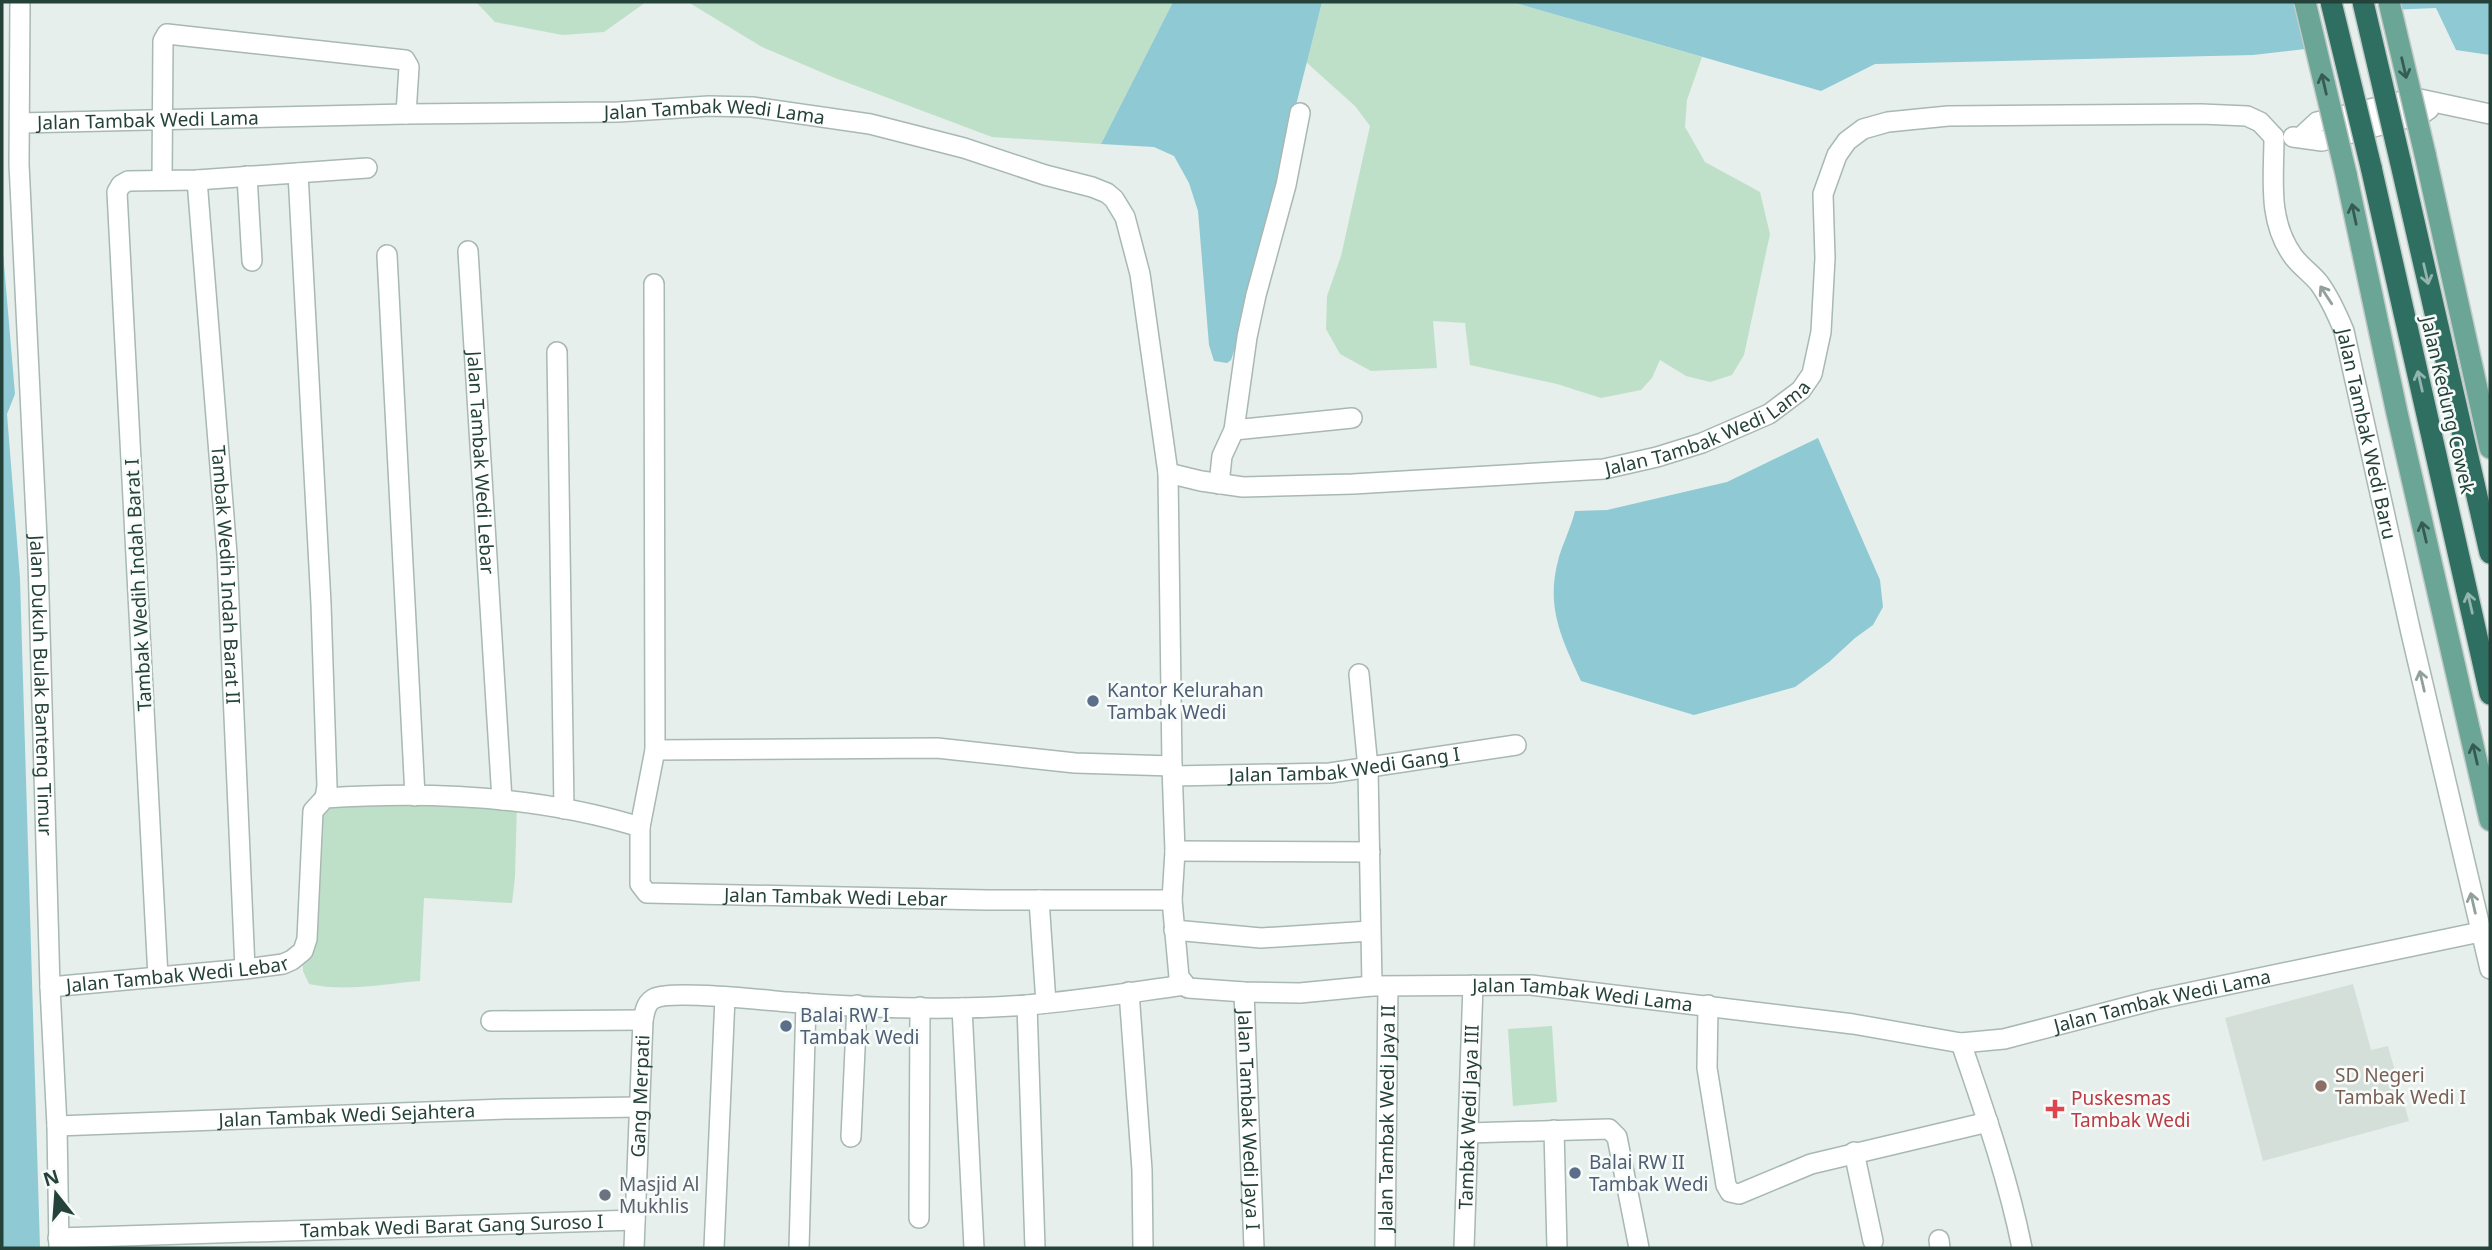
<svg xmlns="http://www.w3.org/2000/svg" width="2492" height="1250" font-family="'Noto Sans',sans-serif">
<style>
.built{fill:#d4dfda}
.green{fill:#bfe0c8}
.water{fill:#8ec9d4}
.pier{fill:#e6efeb}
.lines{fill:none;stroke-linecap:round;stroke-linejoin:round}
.minor-casing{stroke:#a8b8b2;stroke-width:22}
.major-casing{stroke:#c2cac8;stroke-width:24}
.highway-casing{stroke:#c2cac8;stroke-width:24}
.minor{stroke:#fff;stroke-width:19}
.major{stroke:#6aa596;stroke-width:21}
.highway{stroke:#2f6f62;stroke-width:21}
.major-bridge-casing{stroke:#c2cac8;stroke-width:24;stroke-linecap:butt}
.highway-bridge-casing{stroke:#c2cac8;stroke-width:24;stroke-linecap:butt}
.major-bridge{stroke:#6aa596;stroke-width:21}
.highway-bridge{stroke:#2f6f62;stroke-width:21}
.oneway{stroke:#365b51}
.oneway2{stroke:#93b5ae}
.oneway3{stroke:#92a09c}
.service-dot{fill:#5c6f8a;stroke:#f7fbf9;stroke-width:2.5}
.education-dot{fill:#8d6e63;stroke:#f7fbf9;stroke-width:2.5}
.health-dot{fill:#e0444e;stroke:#f7fbf9;stroke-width:2.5}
.worship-dot{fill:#6b7280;stroke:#f7fbf9;stroke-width:2.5}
.labels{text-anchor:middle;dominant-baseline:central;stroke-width:5;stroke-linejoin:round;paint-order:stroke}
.street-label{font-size:19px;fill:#24423a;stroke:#f7fbf9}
.service-label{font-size:19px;fill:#4e5e75;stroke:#f7fbf9;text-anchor:start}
.education-label{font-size:19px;fill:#785e54;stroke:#f7fbf9;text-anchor:start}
.health-label{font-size:19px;fill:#be3a42;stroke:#f7fbf9;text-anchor:start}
.worship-label{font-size:19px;fill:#5b616d;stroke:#f7fbf9;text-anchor:start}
</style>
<rect width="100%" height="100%" fill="#e6efeb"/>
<path class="built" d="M2353,984L2371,1050L2388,1046L2409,1121L2263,1161L2225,1018Z"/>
<path class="green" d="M476,2H646L604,32L562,35L495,22Z
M688,2H1173L1101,144L992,137L835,78L762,47Z
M1322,2H1512L1702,57L1687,100L1685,127L1705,162L1760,192L1770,234L1744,355L1732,375L1710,382L1686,376L1660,360L1652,378L1641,390L1601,398L1557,384L1470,365L1465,323L1433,321L1437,368L1371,371L1340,354L1326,329L1327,296L1341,256L1370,126L1355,106L1306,62Z
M517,802L515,877L512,903L424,898L420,981C384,984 344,992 309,984L303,971V951L317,805Z
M1552,1026L1557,1102L1513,1106L1508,1029Z"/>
<path class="water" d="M1173,2H1322L1234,351L1231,360L1227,363L1214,361L1209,345L1198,211L1189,183L1174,156L1154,147L1101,144Z
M1512,2H2490V55L2456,50L2436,8L2388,10L2381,40L2253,55L1875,64L1821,91Z
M2,241L15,394L7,414L20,579L40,1248H2Z
M1818,438L1880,580L1883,607L1873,625L1855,638L1829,662L1795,687L1694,715L1581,681C1561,637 1545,606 1559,557C1564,541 1571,527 1575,511L1607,510L1727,482Z"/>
<path class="pier" d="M2298,2H2396L2390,13L2382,43L2310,52Z"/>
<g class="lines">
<defs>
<g id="minor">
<path id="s1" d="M20,2L19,164L38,560L50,987L57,1126L59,1248"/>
<path id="s2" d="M20,123L406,114L618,112L709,106L752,107L870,124L964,148L1045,175L1092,187L1107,193L1114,199L1125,217L1140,274L1168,473L1172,766L1175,851L1172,900L1179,977L1188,988L1244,992L1300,993L1372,986L1531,985L1853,1024L1961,1043L2004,1039L2154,1000L2480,932"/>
<path id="s3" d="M2274,137C2274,178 2267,220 2293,256C2300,266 2311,273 2319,283C2330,298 2337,314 2344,331L2411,633L2490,969"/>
<path d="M2293,137L2322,141L2422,114L2429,109"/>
<path d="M2301,137L2317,122L2415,98L2490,114"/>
<path d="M298,173L321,604L327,786L325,798"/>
<path d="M247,176L252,261"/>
<path d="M162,180L163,41L167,34L405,60L409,67L406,114"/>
<path id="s4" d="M197,180L227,554L245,969"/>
<path id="s5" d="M468,251L502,800"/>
<path d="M387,255L415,796"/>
<path d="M557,352L564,809"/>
<path d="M1234,430L1352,418"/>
<path id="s6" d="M1168,473L1201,481L1243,487L1353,484L1604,469L1657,457L1702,443L1769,414L1801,390L1812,374L1821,332L1825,258L1823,194L1837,155L1847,141L1863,129L1888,122L1948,116L2201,114L2247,116L2260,122L2274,137"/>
<path d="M1219,484L1222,456L1234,430L1247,337L1256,295L1286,185L1300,113"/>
<path d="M1359,674L1368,768L1372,986"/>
<path d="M655,750L937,748L1075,763L1172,766"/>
<path id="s7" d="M1173,776L1330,773L1516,745"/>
<path d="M640,827L655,750L654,284"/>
<path d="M1175,851L1370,852"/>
<path d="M1039,900L1046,1003"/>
<path d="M1174,930L1261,938L1370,931"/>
<path d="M158,977L117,192L121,185L128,181L197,180L367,168"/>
<path id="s8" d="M50,987L245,969L283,964L292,960L303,951L307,939L313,811L325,798C429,791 540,796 640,827V884L647,893L987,900H1172"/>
<path d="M1129,992L1142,1170L1143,1248"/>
<path id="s9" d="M1244,992L1254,1248"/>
<path d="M1027,1005L1035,1248"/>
<path d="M1708,1005L1707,1068L1726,1185L1730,1192L1739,1194L1811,1164L1988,1122"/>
<path d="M962,1008L974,1248"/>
<path d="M491,1021L643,1020"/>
<path d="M1961,1043C1984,1110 2008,1178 2022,1248"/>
<path id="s10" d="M57,1126L505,1109L639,1107"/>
<path d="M1554,1130L1557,1248"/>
<path d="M1468,1133L1609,1129L1617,1137L1639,1248"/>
<path d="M851,1137L857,1005"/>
<path d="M1854,1152L1873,1241"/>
<path d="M919,1218L920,1007"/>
<path id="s11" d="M58,1238L635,1220"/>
<path d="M1939,1240L1940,1248"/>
<path id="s12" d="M634,1248L643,1020C645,1011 646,1002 655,998C674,990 763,1000 788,1002C866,1008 948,1011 1027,1005C1080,1001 1133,992 1185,985"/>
<path d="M714,1248L725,997"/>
<path d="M799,1248L806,1003"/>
<path id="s13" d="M1385,1248L1388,987"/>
<path id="s14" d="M1464,1248L1473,985"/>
</g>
<path id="major" d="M2425,154L2490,448
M2346,174L2397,413L2490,820"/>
<path id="highway" d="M2400,160L2490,553
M2371,167L2490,694"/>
</defs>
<use href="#minor" class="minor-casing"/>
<use href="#major" class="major-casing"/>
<use href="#highway" class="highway-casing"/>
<use href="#minor" class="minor"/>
<use href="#major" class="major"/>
<use href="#highway" class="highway"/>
<defs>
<path id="major-bridge" d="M2305,2L2346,174
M2389,2L2425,154"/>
<path id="highway-bridge" d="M2331,2L2371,167
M2363,2L2400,160"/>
</defs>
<use href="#major-bridge" class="major-bridge-casing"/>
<use href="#highway-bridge" class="highway-bridge-casing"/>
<use href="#major-bridge" class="major-bridge"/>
<use href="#highway-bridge" class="highway-bridge"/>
</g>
<defs><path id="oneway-shaft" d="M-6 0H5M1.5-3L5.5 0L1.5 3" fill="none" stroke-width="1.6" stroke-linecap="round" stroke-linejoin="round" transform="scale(1.75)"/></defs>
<g class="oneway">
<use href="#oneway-shaft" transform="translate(2404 68) rotate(77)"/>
<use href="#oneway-shaft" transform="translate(2324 84) rotate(-103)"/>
<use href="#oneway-shaft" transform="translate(2354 214) rotate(-102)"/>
<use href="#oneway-shaft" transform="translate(2424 532) rotate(-103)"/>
<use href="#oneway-shaft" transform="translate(2475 754) rotate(-103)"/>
</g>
<g class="oneway2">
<use href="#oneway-shaft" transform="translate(2426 274) rotate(77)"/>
<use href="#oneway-shaft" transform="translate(2420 381) rotate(-103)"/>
<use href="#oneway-shaft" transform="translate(2470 603) rotate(-103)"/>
</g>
<g class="oneway3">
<use href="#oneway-shaft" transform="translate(2326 295) rotate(-123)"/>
<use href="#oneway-shaft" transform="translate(2422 681) rotate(-103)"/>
<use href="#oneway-shaft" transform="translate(2473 903) rotate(-103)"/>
</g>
<g class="service-dot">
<circle cx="1093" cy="701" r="7"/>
<circle cx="786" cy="1026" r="7"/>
<circle cx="1575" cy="1173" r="7"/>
</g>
<circle class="education-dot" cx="2321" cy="1086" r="7"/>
<path class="health-dot" d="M2051.5 1098.5h7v7h7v7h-7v7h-7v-7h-7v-7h7z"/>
<circle class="worship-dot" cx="605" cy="1195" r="7"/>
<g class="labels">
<g class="street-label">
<text stroke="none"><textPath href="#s2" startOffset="695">Jalan Tambak Wedi Lama</textPath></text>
<text stroke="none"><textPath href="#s2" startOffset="128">Jalan Tambak Wedi Lama</textPath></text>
<text transform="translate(2448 405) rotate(77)">Jalan Kedung Cowek</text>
<text stroke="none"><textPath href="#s6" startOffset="550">Jalan Tambak Wedi Lama</textPath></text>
<text stroke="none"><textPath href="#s3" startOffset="320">Jalan Tambak Wedi Baru</textPath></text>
<text stroke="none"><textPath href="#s5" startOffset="212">Jalan Tambak Wedi Lebar</textPath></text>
<text stroke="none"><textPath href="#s4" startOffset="396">Tambak Wedih Indah Barat II</textPath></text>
<text transform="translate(138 585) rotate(-93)">Tambak Wedih Indah Barat I</text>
<text stroke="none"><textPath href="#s1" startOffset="684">Jalan Dukuh Bulak Banteng Timur</textPath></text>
<text stroke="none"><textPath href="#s7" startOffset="172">Jalan Tambak Wedi Gang I</textPath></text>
<text stroke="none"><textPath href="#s8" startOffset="992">Jalan Tambak Wedi Lebar</textPath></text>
<text stroke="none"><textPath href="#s8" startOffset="128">Jalan Tambak Wedi Lebar</textPath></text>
<text stroke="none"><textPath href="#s2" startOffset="2303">Jalan Tambak Wedi Lama</textPath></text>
<text stroke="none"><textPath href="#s2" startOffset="2891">Jalan Tambak Wedi Lama</textPath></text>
<text stroke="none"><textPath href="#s12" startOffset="152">Gang Merpati</textPath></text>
<text stroke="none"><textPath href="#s10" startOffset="290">Jalan Tambak Wedi Sejahtera</textPath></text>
<text stroke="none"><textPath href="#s14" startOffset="131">Tambak Wedi Jaya III</textPath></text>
<text stroke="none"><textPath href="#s13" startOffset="130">Jalan Tambak Wedi Jaya II</textPath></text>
<text stroke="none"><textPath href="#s9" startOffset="128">Jalan Tambak Wedi Jaya I</textPath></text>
<text stroke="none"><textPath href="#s11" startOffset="394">Tambak Wedi Barat Gang Suroso I</textPath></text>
</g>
<g class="service-label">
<text x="1107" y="690">Kantor Kelurahan<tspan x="1107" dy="22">Tambak Wedi</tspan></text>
<text x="800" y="1015">Balai RW I<tspan x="800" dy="22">Tambak Wedi</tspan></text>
<text x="1589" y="1162">Balai RW II<tspan x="1589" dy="22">Tambak Wedi</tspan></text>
</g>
<g class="education-label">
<text x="2335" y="1075">SD Negeri<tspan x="2335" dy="22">Tambak Wedi I</tspan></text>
</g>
<g class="health-label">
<text x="2071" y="1098">Puskesmas<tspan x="2071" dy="22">Tambak Wedi</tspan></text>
</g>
<g class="worship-label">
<text x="619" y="1184">Masjid Al<tspan x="619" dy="22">Mukhlis</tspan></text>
</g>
</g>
<rect width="2492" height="1250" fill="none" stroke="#24423a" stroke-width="7"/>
<g transform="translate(56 1194) rotate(343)" stroke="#f7fbf9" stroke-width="5" paint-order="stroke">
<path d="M0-5L12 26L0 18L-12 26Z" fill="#24423a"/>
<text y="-10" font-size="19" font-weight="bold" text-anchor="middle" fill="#24423a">N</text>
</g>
</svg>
